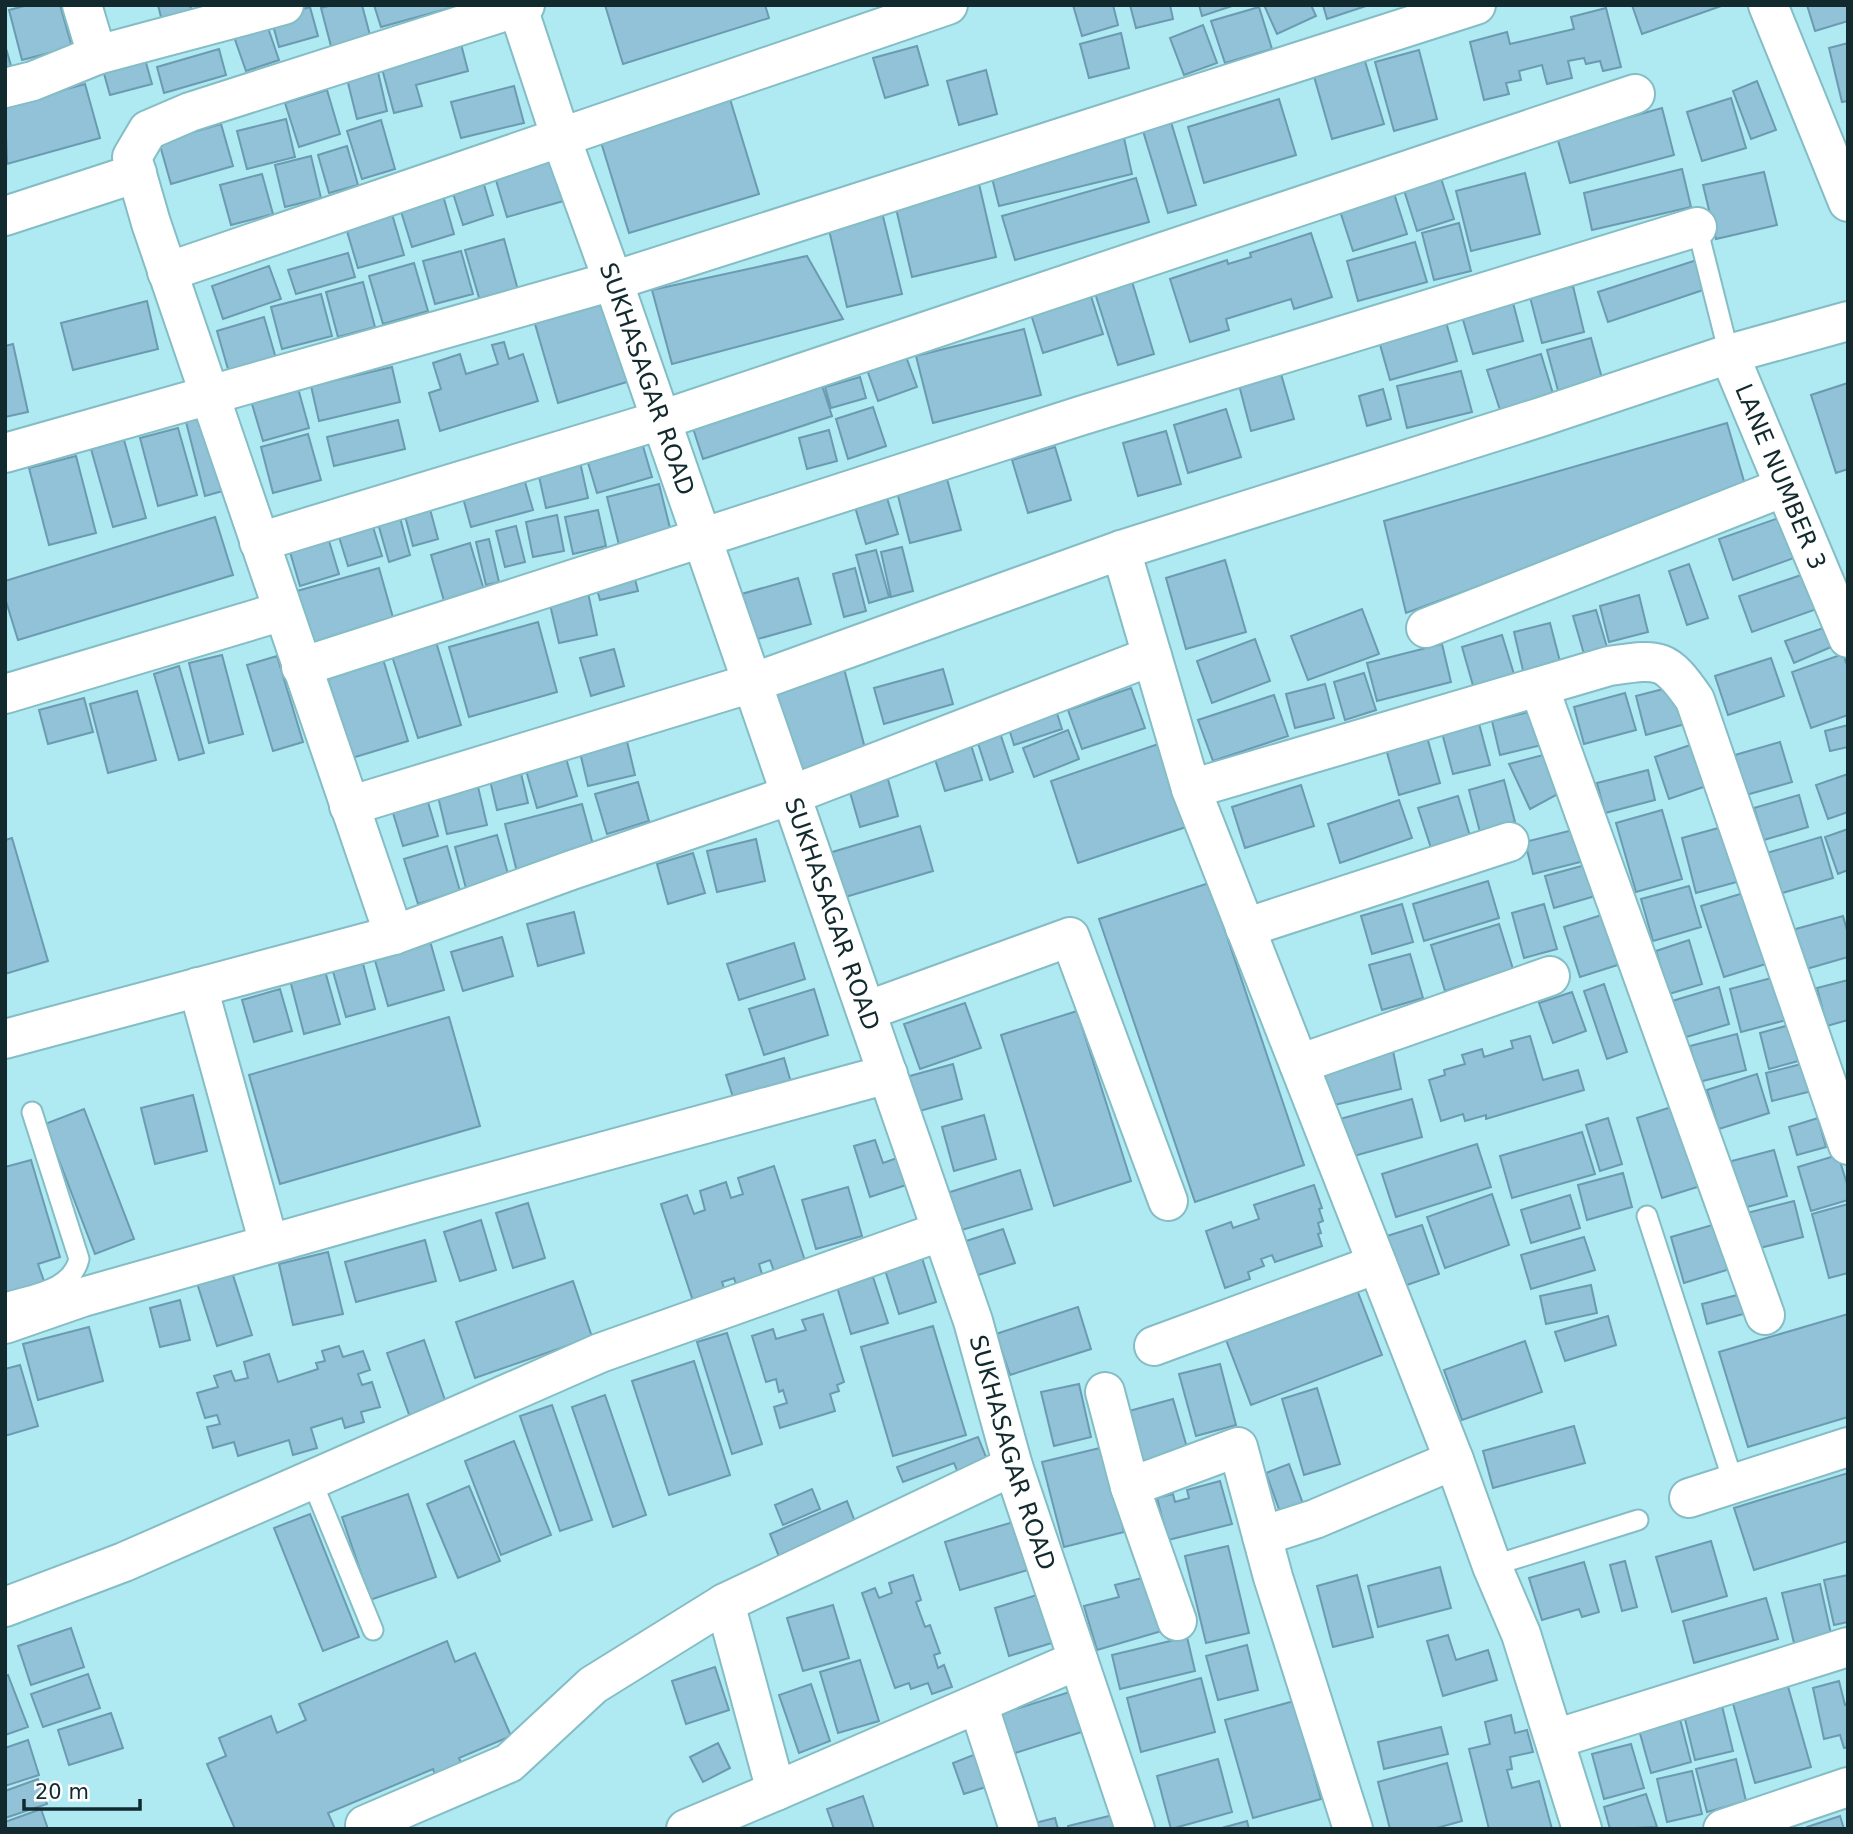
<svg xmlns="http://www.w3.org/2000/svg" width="1853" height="1834" font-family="'DejaVu Sans',sans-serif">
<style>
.building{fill:#91c2d8;stroke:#6b9bb0;stroke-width:2}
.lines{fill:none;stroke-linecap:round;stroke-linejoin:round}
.service-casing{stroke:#84bdc5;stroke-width:23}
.minor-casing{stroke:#84bdc5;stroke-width:42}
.service{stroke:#fff;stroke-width:19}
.minor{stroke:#fff;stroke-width:38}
.labels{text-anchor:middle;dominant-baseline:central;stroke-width:5;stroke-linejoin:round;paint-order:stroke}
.street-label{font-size:24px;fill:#122a2d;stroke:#fefefe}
</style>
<rect width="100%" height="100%" fill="#afe9f1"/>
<path class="building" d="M28,5H60L72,47L22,60L9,10Z
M158,5H190L192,12L162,21Z
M332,5H362L371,39L332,50L321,8Z
M374,5H461L381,27Z
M605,5H765L769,18L623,64Z
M1073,5H1113L1118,25L1082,36Z
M1130,5H1170L1173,19L1136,28Z
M1199,5H1235L1202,16Z
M1264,5H1311L1316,16L1277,34Z
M1323,5H1369L1327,19Z
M1632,5H1724L1642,34Z
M1807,5H1848V21L1815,31Z
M310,7L318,36L279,47L271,18Z
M1259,7L1272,49L1225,63L1211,21Z
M1606,8L1621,67L1603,71L1600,61L1586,64L1584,58L1568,61L1572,78L1547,84L1542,65L1519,71L1521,80L1506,83L1509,94L1484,100L1470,42L1507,32L1510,44L1574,29L1571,17Z
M265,19L279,60L246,71L232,31Z
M1203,25L1217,63L1184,75L1170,38Z
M1121,33L1129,68L1089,78L1080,44Z
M1848,43V101L1842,102L1829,48Z
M461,44L468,71L416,85L422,106L394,113L381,65Z
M5,45L12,69L5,71Z
M917,46L928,85L885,98L873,58Z
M219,49L226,75L164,93L157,67Z
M1419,50L1437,119L1394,131L1375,62Z
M143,52L152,84L110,95L101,63Z
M1364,58L1384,124L1332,139L1313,73Z
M377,68L387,111L357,119L346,75Z
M986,70L997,114L959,125L947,81Z
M1757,81L1776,130L1751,139L1733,91Z
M85,84L100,138L7,164L5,106Z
M514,86L524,123L461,138L451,102Z
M327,90L340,134L299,147L285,103Z
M1731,98L1746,148L1702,161L1687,112Z
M730,99L759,194L629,233L600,139Z
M1279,99L1296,155L1204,183L1188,127Z
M1662,108L1674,155L1570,183L1557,137Z
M286,119L295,157L247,169L237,131Z
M381,120L395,169L362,179L347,131Z
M1171,122L1196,205L1168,213L1143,131Z
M221,124L233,166L171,184L159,142Z
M1122,129L1132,174L999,206L988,162Z
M347,146L358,185L329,193L318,155Z
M552,149L567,200L507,217L492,167Z
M311,156L321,198L285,207L275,165Z
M1682,169L1691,207L1592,230L1584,193Z
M1439,172L1454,219L1417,231L1402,184Z
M1764,172L1777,225L1716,239L1703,185Z
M1525,173L1540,234L1471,251L1456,191Z
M262,174L273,214L231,225L220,185Z
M482,178L493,215L463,225L451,187Z
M1136,178L1149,222L1015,260L1002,216Z
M979,184L996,257L912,277L895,204Z
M1391,184L1407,234L1353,251L1337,202Z
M442,192L454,234L412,247L399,205Z
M880,204L902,294L847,307L826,217Z
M392,214L404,255L358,268L346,228Z
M1459,223L1471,271L1434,280L1422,233Z
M1311,233L1332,297L1294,309L1291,299L1226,319L1229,330L1190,342L1170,279L1227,260L1228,264L1251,257L1250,253Z
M504,239L518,290L480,301L465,250Z
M1415,242L1427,282L1358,301L1347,261Z
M461,251L473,294L435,304L423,261Z
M348,253L355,277L296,294L288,270Z
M807,256L843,319L672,364L652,290Z
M1703,258L1712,287L1608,322L1598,292Z
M414,263L428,311L383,324L369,276Z
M269,266L281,299L223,319L212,286Z
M1130,275L1154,354L1118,365L1093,287Z
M363,282L375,327L338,337L326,292Z
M602,286L630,381L558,403L530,307Z
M1573,286L1584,332L1542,343L1530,297Z
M1090,293L1103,334L1043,353L1030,311Z
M321,294L332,336L282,349L271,307Z
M1512,299L1523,341L1473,354L1461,313Z
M147,301L158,349L73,370L61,323Z
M1444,315L1457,361L1390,380L1377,334Z
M264,317L277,362L230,376L217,331Z
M1024,329L1041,395L933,423L916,356Z
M1591,338L1603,382L1559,394L1547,350Z
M504,342L509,359L523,354L538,401L440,431L429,393L441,389L433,363L460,354L466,374L498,364L492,345Z
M13,344L28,412L5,417V346Z
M904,351L917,387L878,401L865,364Z
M1541,354L1554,397L1501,413L1487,370Z
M392,367L400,402L319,421L311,386Z
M1461,371L1472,412L1407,428L1397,386Z
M818,373L832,416L703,459L689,416Z
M1281,374L1294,419L1251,431L1239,385Z
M860,377L866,398L831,408L825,387Z
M296,381L309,428L263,441L249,394Z
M1848,383V469L1836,473L1811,395Z
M1383,389L1391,419L1367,426L1359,396Z
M873,407L886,446L848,459L836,419Z
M1226,409L1241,457L1188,473L1174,425Z
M210,415L230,489L205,496L186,422Z
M398,420L405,449L334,466L327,437Z
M1727,423L1746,488L1406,613L1384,521Z
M178,428L197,495L158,506L140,438Z
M638,429L652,477L597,493L583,446Z
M829,430L837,461L807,469L799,438Z
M1166,431L1181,484L1138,496L1123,443Z
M308,434L321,480L273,493L261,447Z
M124,440L146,518L113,527L91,449Z
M1055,447L1071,500L1028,513L1012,460Z
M578,453L588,498L546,508L536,463Z
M76,456L96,533L49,545L29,468Z
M947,479L961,530L910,543L897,492Z
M525,482L533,510L471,527L463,498Z
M659,484L673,540L621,553L607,497Z
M884,488L898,534L866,544L852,497Z
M426,494L438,539L413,546L401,501Z
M598,510L606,546L573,554L565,517Z
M369,514L382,556L348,566L335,524Z
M399,514L410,555L389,562L377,520Z
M557,515L564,551L533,557L526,522Z
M1787,515L1802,555L1733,580L1719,539Z
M215,517L233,575L18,640L5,598V581Z
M516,526L525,562L505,567L496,531Z
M326,531L339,574L300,586L287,542Z
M489,539L499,582L486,585L476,542Z
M470,543L484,590L444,601L431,555Z
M902,547L913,591L891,597L881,552Z
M876,550L889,597L869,603L856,555Z
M1225,560L1246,632L1186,649L1166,578Z
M1689,564L1708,618L1687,625L1669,571Z
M632,567L638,591L600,600L593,576Z
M379,568L394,621L312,644L297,591Z
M855,568L866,611L844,617L833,574Z
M1816,570L1828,605L1752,632L1739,596Z
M798,578L811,624L751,641L738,595Z
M587,588L597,635L559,643L548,596Z
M1639,595L1648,632L1609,642L1600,606Z
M1362,609L1379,654L1308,680L1291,636Z
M1596,610L1609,654L1586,661L1573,616Z
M538,622L557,692L469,717L449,647Z
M1550,623L1563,673L1526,683L1514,632Z
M1829,626L1831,647L1794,663L1785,641Z
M1502,635L1517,684L1476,696L1462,647Z
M1255,639L1270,681L1212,703L1197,661Z
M436,642L461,725L418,738L392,656Z
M1442,644L1451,682L1377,701L1367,663Z
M614,649L624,686L591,696L580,658Z
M1843,654L1848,668V715L1811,728L1792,672Z
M222,655L243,734L209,743L189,663Z
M277,656L303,742L273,751L247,665Z
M1771,658L1784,696L1728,715L1715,676Z
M383,659L408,741L352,758L327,676Z
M842,661L866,752L799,783L770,683Z
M179,666L204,753L179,760L154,674Z
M943,669L953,704L884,724L874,688Z
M1364,673L1376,710L1345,720L1334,682Z
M1325,684L1334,718L1295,728L1286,694Z
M1675,686L1685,724L1646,735L1636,696Z
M1131,688L1145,728L1082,749L1068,710Z
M137,691L156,760L108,773L90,704Z
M1625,693L1636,730L1584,744L1574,707Z
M1274,695L1288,736L1213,761L1198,720Z
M84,698L93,732L48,744L39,710Z
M1054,704L1062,729L1014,745L1006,719Z
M1541,709L1550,743L1500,755L1492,721Z
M1478,720L1490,765L1453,774L1441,729Z
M997,724L1013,772L990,780L974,731Z
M1848,725V747L1830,751L1825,731Z
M1068,730L1079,759L1034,777L1023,748Z
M625,733L635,775L588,786L578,744Z
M1427,737L1440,783L1399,795L1386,749Z
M970,742L982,780L945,791L933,753Z
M1164,742L1192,825L1078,863L1051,781Z
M1699,742L1712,784L1669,799L1655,757Z
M1780,742L1792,782L1746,795L1735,755Z
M563,748L577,796L537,808L523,760Z
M1551,753L1558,794L1530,809L1509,764Z
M519,765L528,803L497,810L488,772Z
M1648,770L1655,800L1605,813L1597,783Z
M886,772L898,816L860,827L847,782Z
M475,774L487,825L447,834L435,784Z
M1848,774V812L1828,819L1816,785Z
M1504,780L1515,822L1480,832L1469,790Z
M638,782L649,821L607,834L595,794Z
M1301,785L1314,826L1245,848L1232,807Z
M425,792L438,836L403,846L390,803Z
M1799,795L1808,827L1764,840L1754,808Z
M1458,796L1470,836L1431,848L1418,808Z
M1399,800L1412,838L1340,863L1328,824Z
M582,804L595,852L517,872L505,824Z
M1662,810L1682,879L1636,892L1616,823Z
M1729,825L1744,880L1696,893L1682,838Z
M920,826L933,871L842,898L829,853Z
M1589,826L1596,858L1533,874L1525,842Z
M1848,829V870L1838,874L1825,837Z
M497,835L510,881L467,892L455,847Z
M1821,837L1833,878L1779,894L1767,853Z
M12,838L48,961L5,974V840Z
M756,839L765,881L717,892L707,851Z
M447,846L460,891L418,904L404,859Z
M693,853L705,893L668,904L657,864Z
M1600,861L1609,892L1554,908L1545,876Z
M1488,881L1499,918L1424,941L1413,904Z
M1209,883L1304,1165L1195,1202L1099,919Z
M1689,886L1701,927L1653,941L1641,899Z
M1750,891L1772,962L1724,977L1701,906Z
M1402,904L1413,942L1372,954L1361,916Z
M1544,904L1557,949L1524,958L1512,913Z
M1614,911L1630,961L1580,977L1564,927Z
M574,912L584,953L538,966L527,924Z
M1843,916L1848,934V957L1803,970L1792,930Z
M1499,924L1513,969L1445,991L1431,945Z
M502,937L513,976L463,991L451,952Z
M1689,940L1702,984L1669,994L1656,951Z
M430,941L444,990L388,1006L374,957Z
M794,943L805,979L739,1000L727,964Z
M1410,954L1423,998L1382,1010L1369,965Z
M362,960L375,1009L346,1017L332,968Z
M325,971L340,1024L304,1034L290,980Z
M1779,976L1790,1019L1741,1032L1730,989Z
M1848,980V1020L1827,1026L1817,988Z
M1604,984L1627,1052L1607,1059L1584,991Z
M1719,987L1729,1024L1683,1038L1672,1001Z
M280,989L292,1031L254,1042L242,1000Z
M814,989L828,1035L764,1055L749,1009Z
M1572,992L1586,1031L1553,1043L1539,1003Z
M965,1003L981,1048L920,1069L904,1024Z
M1077,1011L1131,1181L1054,1206L1001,1035Z
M449,1017L480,1126L280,1184L249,1075Z
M1793,1024L1802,1060L1769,1069L1760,1033Z
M1737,1034L1746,1070L1699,1082L1690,1046Z
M1530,1036L1543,1080L1578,1070L1584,1090L1486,1119V1115L1465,1121L1463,1114L1441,1121L1429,1080L1445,1075L1444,1070L1465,1064L1462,1055L1482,1049L1484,1057L1513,1048L1511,1041Z
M1393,1051L1401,1089L1326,1107L1317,1070Z
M784,1058L794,1093L737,1110L726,1075Z
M1805,1063L1812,1091L1772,1101L1766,1073Z
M953,1064L962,1099L909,1114L899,1079Z
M1757,1074L1769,1113L1719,1129L1707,1090Z
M193,1095L207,1151L155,1164L141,1108Z
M1412,1099L1422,1137L1343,1159L1333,1121Z
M1684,1103L1710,1183L1662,1198L1637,1118Z
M84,1109L134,1239L95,1254L45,1124Z
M984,1115L996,1159L954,1171L942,1127Z
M1608,1118L1622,1164L1600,1171L1586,1125Z
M1818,1118L1826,1147L1797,1155L1789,1127Z
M1582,1132L1595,1174L1512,1198L1500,1156Z
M875,1140L883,1163L897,1158L906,1185L870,1197L854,1146Z
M1477,1144L1491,1187L1396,1217L1382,1174Z
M1774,1150L1787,1196L1740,1209L1728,1162Z
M1838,1155L1848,1187V1200L1811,1211L1798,1167Z
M31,1160L60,1257L38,1264L45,1284L5,1296V1167Z
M774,1166L807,1267L776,1277L770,1260L759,1264L764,1281L738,1290L734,1278L722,1282L726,1294L694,1304L661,1204L687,1195L694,1214L705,1210L700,1191L726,1182L731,1198L743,1194L738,1178Z
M1020,1170L1032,1209L955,1232L944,1194Z
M1623,1173L1632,1207L1587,1220L1578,1185Z
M1314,1185L1322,1208L1319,1209L1323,1221L1318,1223L1321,1233L1318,1234L1322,1246L1275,1262L1272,1255L1261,1259L1264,1266L1248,1272L1250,1279L1225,1288L1206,1231L1231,1222L1233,1228L1259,1219L1254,1205Z
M848,1187L862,1236L816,1249L802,1200Z
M1492,1194L1509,1245L1445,1268L1427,1217Z
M1570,1195L1580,1228L1531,1243L1521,1210Z
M1794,1201L1803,1237L1756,1249L1747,1213Z
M528,1203L545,1258L513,1268L496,1213Z
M1848,1204V1273L1829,1278L1812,1214Z
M481,1220L496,1270L460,1281L444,1232Z
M1716,1224L1730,1269L1684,1283L1671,1237Z
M1422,1225L1439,1274L1401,1287L1384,1237Z
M1003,1229L1015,1263L966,1279L954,1245Z
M1584,1237L1595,1270L1531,1289L1521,1255Z
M425,1240L436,1281L356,1302L345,1262Z
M328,1252L343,1314L293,1325L279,1264Z
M922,1258L936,1302L899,1314L885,1270Z
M231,1269L252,1335L217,1346L196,1280Z
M873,1277L888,1323L851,1334L837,1287Z
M573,1281L592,1337L475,1378L456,1322Z
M1354,1282L1382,1355L1251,1405L1223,1332Z
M1591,1285L1597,1313L1546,1324L1540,1296Z
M1749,1292L1754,1311L1707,1324L1702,1304Z
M180,1300L190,1340L160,1347L150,1308Z
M1078,1307L1091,1349L1010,1375L996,1334Z
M823,1314L844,1382L837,1385L839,1391L830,1394L835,1411L780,1428L774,1407L787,1403L783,1390L779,1392L776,1379L766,1382L752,1336L773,1329L776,1339L806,1330L802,1320Z
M1848,1314V1417L1748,1447L1719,1352Z
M1608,1316L1616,1345L1565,1361L1555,1332Z
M933,1326L966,1435L893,1456L861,1347Z
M89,1327L103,1381L38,1400L23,1344Z
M727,1333L762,1444L732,1454L697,1342Z
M424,1340L447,1406L411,1420L387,1353Z
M1525,1341L1542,1392L1462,1420L1444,1370Z
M339,1346L343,1357L363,1351L370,1370L358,1374L362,1385L372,1382L380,1407L361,1412L364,1422L345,1428L342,1418L311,1428L317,1448L293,1455L289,1440L238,1456L234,1442L213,1448L207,1427L220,1424L217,1415L205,1418L197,1393L218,1387L214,1376L231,1371L235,1381L248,1378L244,1362L269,1354L278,1382L318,1369L316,1363L325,1361L322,1351Z
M694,1361L730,1475L669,1495L632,1381Z
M1220,1364L1236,1425L1196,1436L1179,1374Z
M20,1365L38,1426L5,1436V1369Z
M1079,1384L1091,1437L1054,1446L1041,1392Z
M1317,1388L1340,1464L1304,1475L1282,1399Z
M605,1395L646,1515L613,1527L572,1407Z
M1173,1399L1188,1451L1143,1463L1129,1411Z
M552,1405L592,1520L560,1531L520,1416Z
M1574,1426L1585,1463L1493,1488L1483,1451Z
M978,1437L990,1467L960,1478L954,1463L903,1482L897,1467Z
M514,1441L551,1535L501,1555L465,1461Z
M1104,1447L1124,1532L1064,1547L1042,1462Z
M1289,1464L1303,1504L1280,1512L1266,1473Z
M1848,1473V1541L1754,1570L1734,1508Z
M1220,1481L1232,1524L1168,1540L1157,1498L1173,1494L1175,1502L1189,1498L1187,1490Z
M469,1486L500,1561L458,1578L427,1504Z
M812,1489L820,1509L783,1525L775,1505Z
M408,1494L436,1577L370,1600L342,1517Z
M847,1501L857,1527L780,1559L770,1534Z
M310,1514L359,1637L323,1651L274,1528Z
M1017,1521L1031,1569L960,1590L945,1542Z
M1711,1541L1727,1596L1672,1612L1656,1557Z
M1228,1546L1249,1633L1206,1643L1185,1556Z
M1625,1561L1637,1607L1622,1611L1610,1565Z
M1584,1562L1599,1612L1582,1617L1579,1609L1542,1620L1529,1578Z
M1440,1567L1451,1608L1378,1627L1368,1586Z
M913,1575L921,1600L916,1602L925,1627L930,1625L940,1653L934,1655L938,1668L944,1665L952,1687L932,1694L928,1683L911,1689L909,1683L895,1688L862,1593L875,1588L879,1598L892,1593L889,1583Z
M1357,1575L1373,1637L1333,1647L1317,1586Z
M1848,1575V1622L1834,1625L1824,1580Z
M1150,1576L1165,1630L1097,1650L1084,1606L1119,1597L1115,1585Z
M1820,1584L1831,1634L1794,1643L1782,1593Z
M1040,1594L1055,1642L1009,1656L995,1608Z
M1766,1598L1778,1639L1694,1663L1683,1621Z
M833,1605L849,1658L803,1671L787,1618Z
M71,1628L84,1667L31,1685L18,1646Z
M1448,1635L1456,1660L1488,1650L1497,1680L1443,1696L1427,1641Z
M1187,1637L1195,1671L1120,1689L1112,1655Z
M447,1641L455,1662L475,1653L511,1736L459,1758L465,1772L438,1783L433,1769L328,1813L335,1829H235L207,1764L226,1756L219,1738L271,1716L277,1733L306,1720L299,1704Z
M1247,1645L1258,1690L1218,1700L1206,1656Z
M860,1660L879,1721L838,1733L820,1672Z
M715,1667L729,1710L686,1724L672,1681Z
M88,1674L100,1708L43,1727L31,1694Z
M8,1675L28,1727L5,1735V1676Z
M1201,1678L1215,1732L1141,1752L1127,1698Z
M1839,1681L1845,1705L1848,1704V1747L1844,1748L1840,1735L1824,1739L1813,1688Z
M1787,1683L1811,1767L1755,1783L1732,1700Z
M811,1684L830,1741L799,1753L779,1695Z
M1079,1689L1091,1729L1012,1754L1000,1714Z
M1294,1701L1321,1799L1253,1818L1225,1720Z
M1722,1706L1733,1751L1695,1760L1684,1715Z
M111,1713L123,1748L69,1765L58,1730Z
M1511,1715L1515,1733L1527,1730L1533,1752L1510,1757L1512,1769L1507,1770L1512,1788L1539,1781L1552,1829H1489L1469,1749L1490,1744L1485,1722Z
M1680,1719L1691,1762L1651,1773L1639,1730Z
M1441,1727L1448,1754L1384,1769L1378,1742Z
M28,1740L39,1775L5,1786V1748Z
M718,1743L730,1768L703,1782L690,1757Z
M1631,1744L1644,1788L1604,1799L1592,1754Z
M981,1752L992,1785L964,1794L953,1763Z
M1218,1759L1232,1812L1171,1829L1157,1776Z
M1736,1759L1746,1801L1707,1812L1696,1769Z
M1447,1763L1462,1821L1433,1829H1390L1378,1782Z
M1692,1771L1702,1814L1667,1822L1657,1779Z
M38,1779L47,1804L5,1818V1791Z
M1646,1794L1657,1827L1610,1829L1604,1807Z
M863,1796L874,1829H834L827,1809Z
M41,1809L48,1829H5V1822Z
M1113,1815L1116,1829H1068V1826Z
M1840,1816L1844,1829H1807V1827Z
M1055,1818L1058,1829H1028L1027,1825Z
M1247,1821L1249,1829H1218Z"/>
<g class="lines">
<defs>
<path id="service" d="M1697,227L1729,354
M1647,1216L1734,1484
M5,1303C33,1294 71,1291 79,1259L32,1112
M311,1479L373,1630
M1492,1566L1638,1520"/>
<g id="minor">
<path id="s1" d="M517,5L561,138L613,281L973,1321L1013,1466L1135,1829"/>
<path d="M1768,5L1848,202"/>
<path d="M97,55L284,5"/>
<path d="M5,88L33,81L97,55L82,5"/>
<path d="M5,216L137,173"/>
<path d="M167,272L948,5"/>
<path id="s2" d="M1729,354L1848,638"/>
<path d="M5,453L613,281L1476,5"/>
<path d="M259,542L661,420L1635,94"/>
<path d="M1121,550L1191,789L1454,1460L1492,1566L1521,1634L1582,1829"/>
<path d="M1426,628L1784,487"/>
<path d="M301,667L1080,416L1697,227"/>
<path d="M1539,687L1765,1315"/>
<path d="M5,694L283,611"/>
<path d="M1191,789L1609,666C1659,659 1665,656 1695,700L1848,1145"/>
<path d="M349,806L752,683L1121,550L1541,417L1729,354L1848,321"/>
<path d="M1245,928L1509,842"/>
<path d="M394,935L151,223L132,157L148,130L190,112L525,5"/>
<path d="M198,987L269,1244"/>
<path d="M866,1011L1070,937L1168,1201"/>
<path d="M5,1039L394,935L569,871L791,795L1152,656"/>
<path d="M1299,1064L1550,976"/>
<path d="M5,1324L83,1297L422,1201L888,1074"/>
<path d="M1154,1346L1377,1264"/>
<path d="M1105,1392L1130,1487L1238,1447L1262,1536"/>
<path d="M1130,1487L1177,1621"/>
<path d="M1689,1498L1848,1447"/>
<path d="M5,1607L124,1562L600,1353L942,1231"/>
<path d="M978,1704L1019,1829"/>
<path d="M1555,1739L1848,1647"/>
<path d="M776,1791L1078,1660"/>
<path d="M366,1829L365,1825L509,1763L593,1685L725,1603"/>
<path d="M686,1829L776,1791L725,1603L1013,1466"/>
<path d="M1353,1829L1273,1577L1262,1536L1315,1519L1454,1460"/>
<path d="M1723,1829L1848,1787"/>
</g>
</defs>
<use href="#service" class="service-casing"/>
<use href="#minor" class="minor-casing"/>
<use href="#service" class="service"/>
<use href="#minor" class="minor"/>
</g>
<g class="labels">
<g class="street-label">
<text stroke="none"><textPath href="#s1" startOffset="396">SUKHASAGAR ROAD</textPath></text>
<text stroke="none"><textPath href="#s2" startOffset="133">LANE NUMBER 3</textPath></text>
<text stroke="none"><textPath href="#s1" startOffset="962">SUKHASAGAR ROAD</textPath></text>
<text stroke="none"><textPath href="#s1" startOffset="1530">SUKHASAGAR ROAD</textPath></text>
</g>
</g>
<rect width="1853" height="1834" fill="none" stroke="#122a2d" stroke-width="14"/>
<path d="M24 1799v10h116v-10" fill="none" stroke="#122a2d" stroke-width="3.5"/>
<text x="35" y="1799" font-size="21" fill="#122a2d" stroke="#fefefe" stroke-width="5" paint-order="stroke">20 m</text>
</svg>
